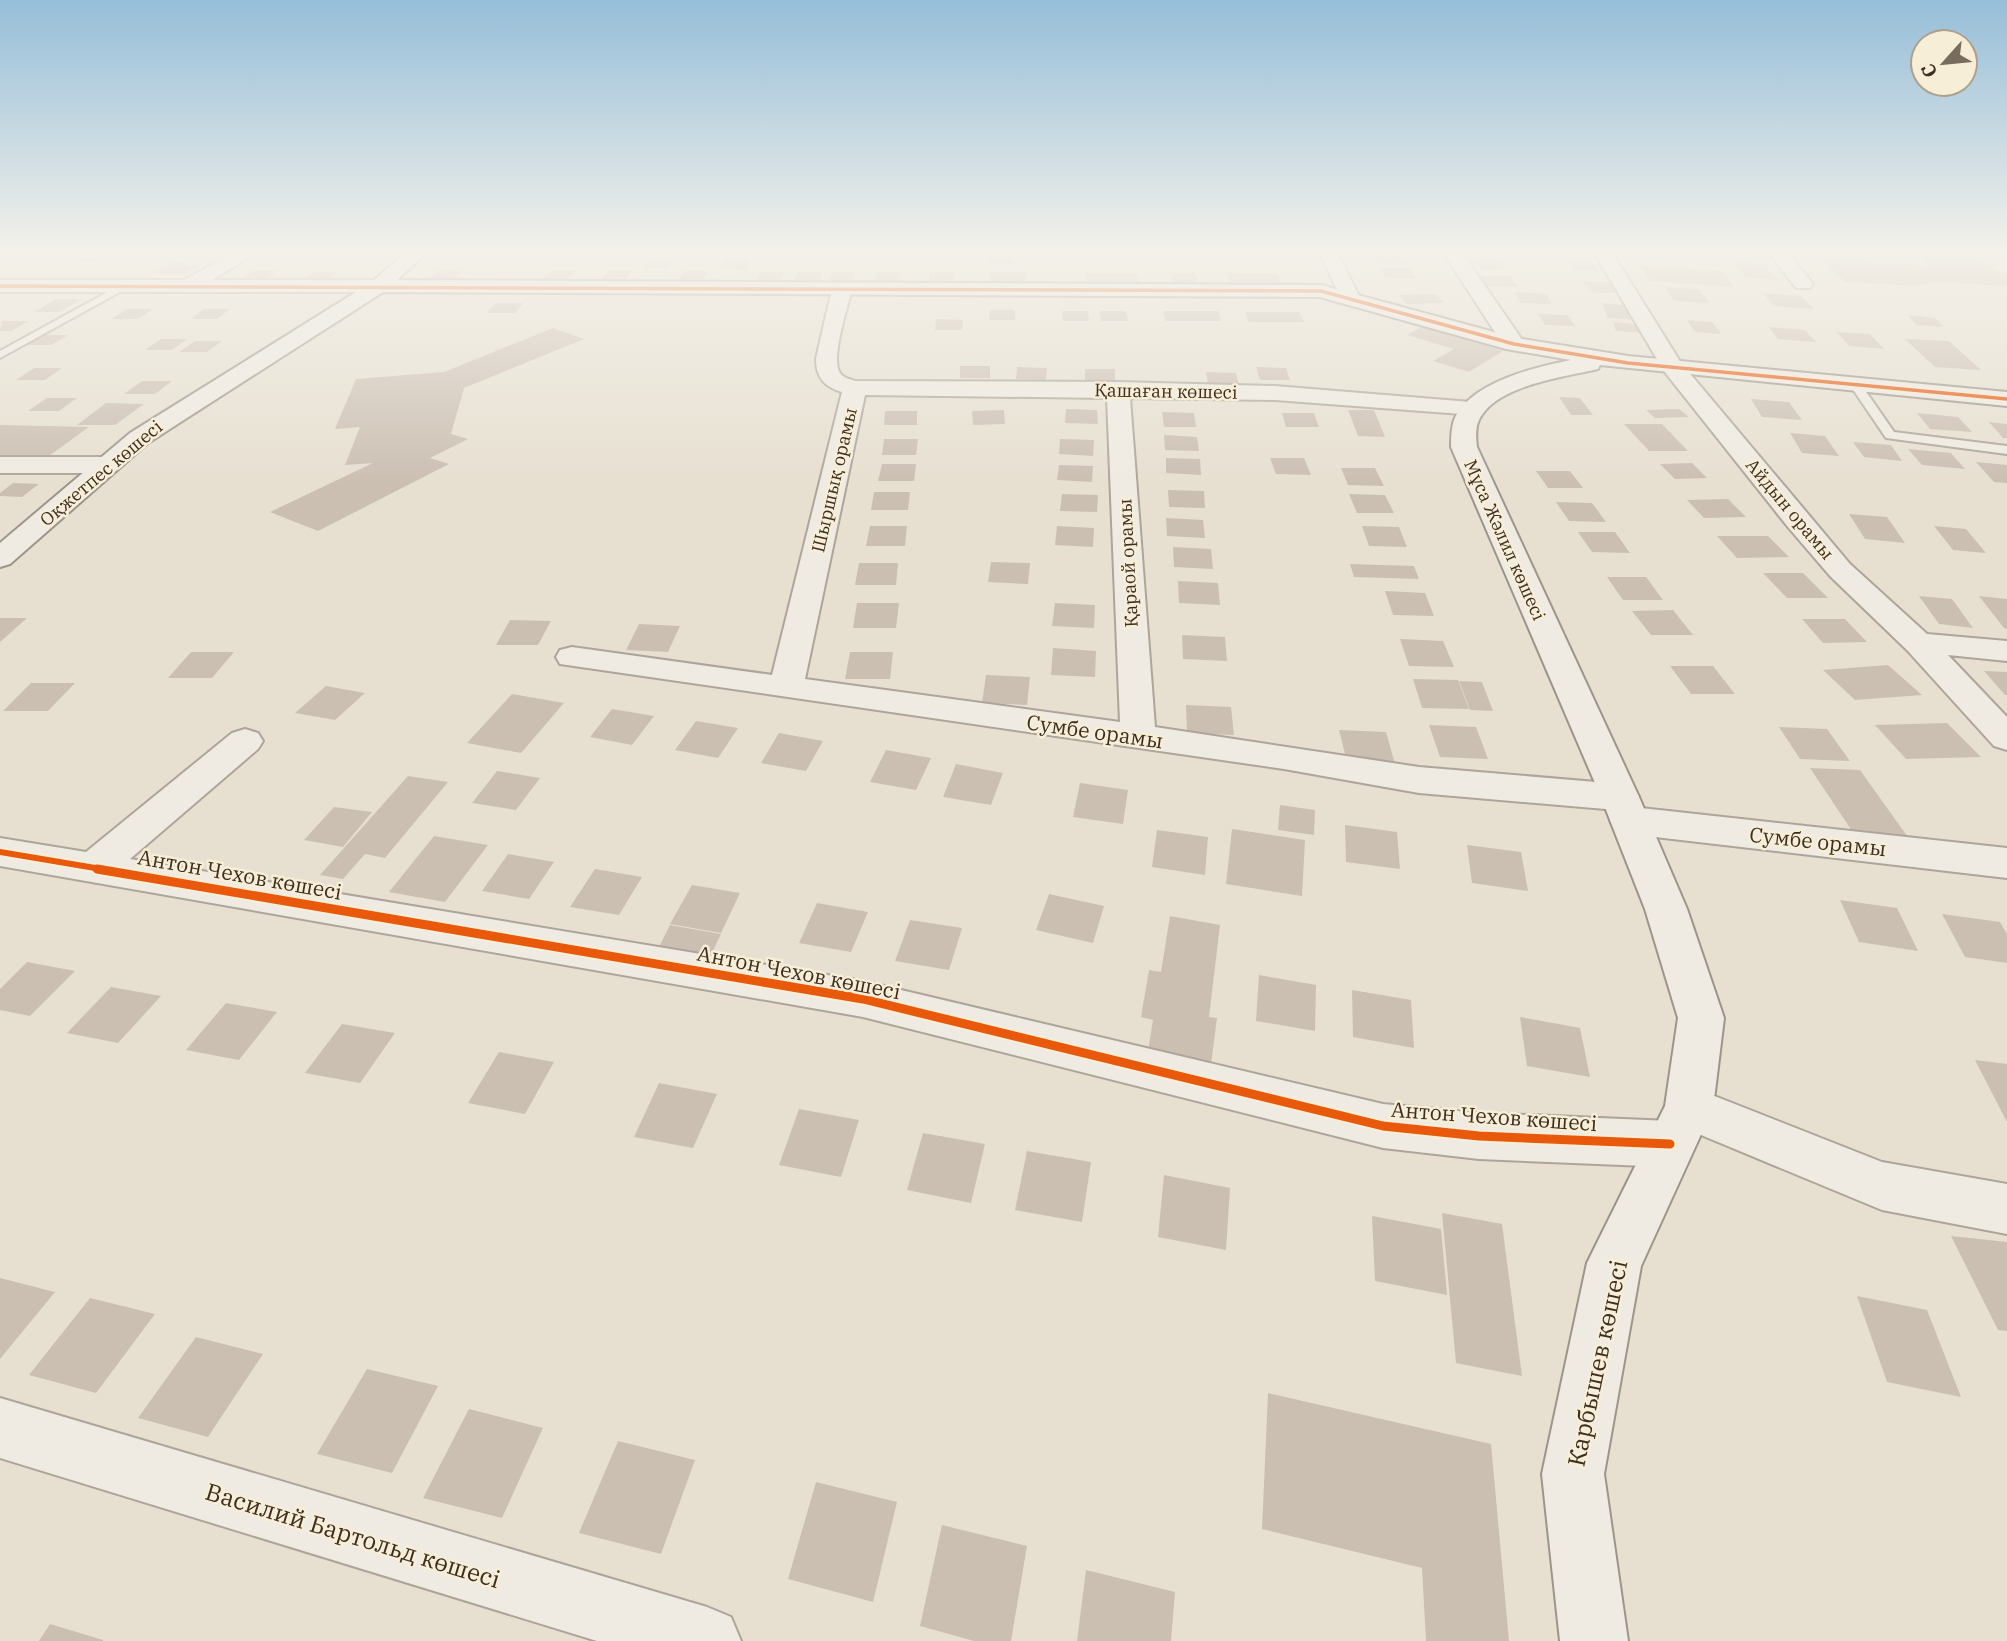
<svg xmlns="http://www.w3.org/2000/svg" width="2007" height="1641" font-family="'IBM Plex Serif',serif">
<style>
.building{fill:#cbbfb2}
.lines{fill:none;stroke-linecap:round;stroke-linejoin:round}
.lane-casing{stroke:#ada599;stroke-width:4}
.street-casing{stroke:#ada599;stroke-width:4}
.secondary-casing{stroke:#9c958a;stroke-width:4}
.lane{fill:#efebe3;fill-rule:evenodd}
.street{fill:#efebe3;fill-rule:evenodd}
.secondary{fill:#efebe3;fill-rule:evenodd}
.cycleway-far2-casing{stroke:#f7eed8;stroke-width:6}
.cycleway-far1-casing{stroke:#f7eed8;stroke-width:10}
.cycleway-casing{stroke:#f7eed8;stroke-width:13}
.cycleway-far2{stroke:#e8590c;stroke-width:3.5}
.cycleway-far1{stroke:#e8590c;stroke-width:6}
.cycleway{stroke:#e8590c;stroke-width:9}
.labels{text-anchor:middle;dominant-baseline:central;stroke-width:5;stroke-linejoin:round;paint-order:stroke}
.far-street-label{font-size:18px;fill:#3d2e20;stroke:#f7eed8}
.street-label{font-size:21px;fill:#3d2e20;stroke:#f7eed8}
.near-street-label{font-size:24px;fill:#3d2e20;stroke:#f7eed8}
</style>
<rect width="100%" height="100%" fill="#e7e0d1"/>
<path class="building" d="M85,254H109L95,262H71Z
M1371,254H1396L1405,263L1380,264Z
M1518,254H1542L1548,262L1522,261Z
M1642,254H1674L1680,262L1646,260Z
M1816,254H1857L1869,264L1888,263L1930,267L1916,254H1959L2007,274V286L1936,282L1917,286L1845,282Z
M990,257H1014V265H989Z
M1472,259H1495L1505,269H1482Z
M1568,259L1590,260L1599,271L1576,270Z
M649,260H673L667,268H643Z
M725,260H749L745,269L721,268Z
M174,262H188L183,265H200L186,273H154Z
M1733,262L1764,264L1778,280L1746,278Z
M1640,266L1722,271L1734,287L1650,281Z
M1379,268H1409L1416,279L1386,278Z
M438,270H462L453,279H429Z
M253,271H277L266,280H241Z
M551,271H575L568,279H543Z
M608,271H632L626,279H601Z
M684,271H708L703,280H679Z
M313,272H337L326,280H301Z
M761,272H785L781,280H756Z
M798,272H823L819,281L795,280Z
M832,272H856L854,281H829Z
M877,272H901L900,281H875Z
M930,272H955L953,281H929Z
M989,272H1027L1026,281H989Z
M1085,273H1136L1138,282L1086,281Z
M1171,273H1195L1198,282H1173Z
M1227,273L1278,274L1281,283L1230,282Z
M1480,276H1511L1518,287L1487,286Z
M1582,282H1609L1621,293H1594Z
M1665,287L1699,289L1709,303L1674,301Z
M1515,292L1546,294L1552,304L1520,303Z
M1763,293L1801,296L1814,309L1774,306Z
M1436,294L1444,303L1407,304L1399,295Z
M56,299H82L59,312H34Z
M495,303H523L515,313H486Z
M1602,303L1631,306L1638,320L1608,318Z
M127,309H153L138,319H112Z
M204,309H230L217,319H191Z
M990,310H1015V320H989Z
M1062,311H1088L1089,321H1063Z
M1100,311H1126L1128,321H1101Z
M1163,311H1218L1221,321H1166Z
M1245,312H1299L1304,322H1249Z
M1538,314L1568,315L1575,326L1545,325Z
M1908,315L1935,318L1944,327L1917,325Z
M936,319L963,320L962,330H935Z
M1687,320L1712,322L1721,334L1695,332Z
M2,321H29L11,331H0Z
M1613,322L1643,325L1647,333L1616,331Z
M1422,327L1503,351L1469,372L1433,361L1454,349L1407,335Z
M1769,327L1805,330L1816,342L1778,339Z
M553,328L584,339L464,388L451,434L468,439L430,458L449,464L318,531L270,512L373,463L345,465L360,427L335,429L356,379L444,372Z
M1837,332L1870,334L1884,349L1849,346Z
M41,335H68L51,345H24Z
M161,339H187L172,350H145Z
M1905,339L1949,341L1981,370L1935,367Z
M195,341H222L207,352H179Z
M960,366H990V378H960Z
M1017,367L1047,368L1046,380L1016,379Z
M1256,367L1286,368L1290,380H1260Z
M34,368H62L45,380H16Z
M1085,369H1115V382L1085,381Z
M1206,372L1236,373L1239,385L1208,384Z
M142,381H172L155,394H124Z
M1559,397L1580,398L1593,415H1571Z
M47,398H77L59,411H28Z
M1751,399L1789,402L1802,420L1762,417Z
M106,403L144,404L115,425H77Z
M1066,409L1097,410L1098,424L1065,423Z
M1679,409L1689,417L1655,418L1646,410Z
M1004,410L1005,424L973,425L972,411Z
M1348,410H1374L1385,437L1358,436Z
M885,411H917V425H884Z
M1162,412L1194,413L1196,427H1164Z
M1282,413H1314L1319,427H1286Z
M1917,413L1958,417L1972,432L1930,429Z
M1989,422L2007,424V438H2003Z
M1624,424H1662L1688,451H1649Z
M0,425L89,427L42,461L0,460Z
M1790,433L1825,436L1839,456L1802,453Z
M1164,435L1197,437L1199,451L1165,450Z
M884,439H918L916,455H882Z
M1060,439L1094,440L1093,456L1059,454Z
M1853,442L1891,445L1902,461L1864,457Z
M1908,449L1951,453L1965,469L1922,465Z
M1166,458L1200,459L1201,475L1166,473Z
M1270,458H1304L1311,475L1276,474Z
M1976,462L2007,465V483L1994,482Z
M1692,463L1707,478L1675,479L1660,464Z
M882,464H916L914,481H878Z
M1059,465L1093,466L1092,482L1057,480Z
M1341,468H1375L1384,486L1348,485Z
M1536,471H1570L1583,488H1548Z
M13,483L39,484L22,497L0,496V493Z
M1168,490L1204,491L1205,508L1169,507Z
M874,492H910L908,510H871Z
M1062,494L1098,495L1097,512L1060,511Z
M1349,494L1385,495L1394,513H1357Z
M1728,499L1746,517L1704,518L1687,500Z
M1556,502L1592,503L1606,522L1569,521Z
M1849,514L1887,517L1905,543L1865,539Z
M1166,518L1203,520L1205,538L1167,536Z
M870,526H907L905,546H866Z
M1057,526L1094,528L1093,547L1055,545Z
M1362,526L1399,527L1407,547L1369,546Z
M1934,526L1966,529L1986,553L1953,550Z
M1578,532H1615L1630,553L1592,552Z
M1717,536H1768L1789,557L1737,558Z
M1173,547L1211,549L1213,569L1174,567Z
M991,562L1030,563L1028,584L988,582Z
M859,563H898L896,585H855Z
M1350,564L1414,566L1419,579L1354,577Z
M1763,573H1803L1828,598H1787Z
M1607,577H1646L1663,600H1623Z
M1178,581L1218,583L1220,605L1179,603Z
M1385,591L1425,593L1434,616L1393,615Z
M1919,596L1952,599L1973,628L1939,624Z
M1979,596L2007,599V629L2004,628Z
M857,603H899L896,628H853Z
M1055,603L1095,605L1094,628L1052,626Z
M1673,610L1693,635H1651L1632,611Z
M0,618H27L0,642Z
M1802,619H1845L1867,642L1823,643Z
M510,620L551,621L538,645H496Z
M639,624L680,626L668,652L626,650Z
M1182,635L1225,637L1227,661L1183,659Z
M1400,639L1443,641L1454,667L1409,666Z
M1053,648L1096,651L1095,677L1051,675Z
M191,652H234L212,678H168Z
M850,652H893L890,679H845Z
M1888,665L1922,695L1855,700L1823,670Z
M1670,666H1713L1735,694H1691Z
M1984,671L2007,672V695H2005Z
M986,675L1030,677L1027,705L982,703Z
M1413,679L1458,680L1469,709L1422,708Z
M1459,681L1482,682L1493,711L1470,710Z
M31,683H75L48,711H3Z
M326,686L365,693L335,720L295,713Z
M512,694L564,703L521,753L467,743Z
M1186,705L1231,707L1234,735L1187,733Z
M612,709L654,716L632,745L590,737Z
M696,721L738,728L718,758L675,750Z
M1947,723L1981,757L1906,759L1875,725Z
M1429,725L1476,727L1488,759L1440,757Z
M1779,727L1827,729L1850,761L1800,759Z
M1339,730L1386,732L1395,764L1347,762Z
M779,733L823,741L806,771L761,763Z
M886,750L931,758L916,790L870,782Z
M956,764L1003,773L991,805L943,797Z
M1810,768L1860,770L1910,840L1856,837Z
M497,771L540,778L516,810L472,803Z
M408,776L448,782L385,858L365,854L343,879L320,875Z
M1080,783L1128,790L1123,824L1073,817Z
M1280,805L1315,810L1314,835L1278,830Z
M334,807L372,812L343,847L304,840Z
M1345,825L1397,832L1400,869L1346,862Z
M1232,829L1305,840L1302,896L1226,884Z
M1157,830L1208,837L1205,875L1152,867Z
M434,836L488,845L445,902L389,892Z
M1467,845L1521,852L1528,891L1472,883Z
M508,854L554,862L529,899L482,891Z
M595,869L642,877L619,915L570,907Z
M692,885L740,893L721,933L670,924Z
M1049,894L1104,906L1093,943L1036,930Z
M1840,900L1897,908L1918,951L1859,942Z
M817,903L868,912L851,952L799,943Z
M1942,914L2000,922L2007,934V963L1965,957Z
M1170,916L1220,925L1209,1017L1217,1018L1211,1064L1148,1051L1153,1020L1141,1017L1149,970L1161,972Z
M910,920L962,928L949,970L895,961Z
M670,925L721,934L710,957L659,947Z
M27,962L75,971L30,1016L0,1010V989Z
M1259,975L1316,985L1315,1031L1256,1021Z
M111,987L161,996L118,1043L67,1033Z
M1352,990L1411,1000L1414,1048L1353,1037Z
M226,1003L277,1012L239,1060L186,1050Z
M1520,1017L1580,1028L1590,1077L1527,1066Z
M342,1024L395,1033L360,1083L305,1073Z
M499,1052L554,1062L525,1114L468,1103Z
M1975,1060L2007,1064V1122Z
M659,1083L717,1094L693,1148L634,1137Z
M799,1109L859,1120L841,1177L779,1165Z
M923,1133L985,1144L971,1203L907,1190Z
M1027,1151L1091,1162L1082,1222L1015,1210Z
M1164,1175L1230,1188L1226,1250L1158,1237Z
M1442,1213L1502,1224L1522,1376L1456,1363Z
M1372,1216L1441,1229L1447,1295L1375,1281Z
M1951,1236L2007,1242V1331L1998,1330Z
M0,1278L55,1292L0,1359Z
M1857,1296L1927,1310L1961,1397L1887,1382Z
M90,1298L155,1314L96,1393L29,1375Z
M196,1337L263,1354L208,1437L138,1418Z
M367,1369L438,1386L392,1473L317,1454Z
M1268,1393L1491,1444L1509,1641H1426L1422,1568L1262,1529Z
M469,1409L543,1428L502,1518L423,1498Z
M618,1441L695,1460L661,1554L579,1533Z
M816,1482L897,1502L873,1602L788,1579Z
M942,1525L1027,1546L1011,1641H974L920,1626Z
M1086,1570L1175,1592L1171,1641H1077Z
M50,1624L103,1640V1641H39Z"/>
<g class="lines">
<defs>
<path id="lane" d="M124,283L127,284V288L0,358V351Z
M1852,383H1860L1894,432L2007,446V454L1886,438L1850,385Z"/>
<path id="street" d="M231,254H254L212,280H379L389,286L379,292H0V280H184Z
M1320,254H1338L1361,300L1358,304H1344Z
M1444,254H1463L1525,344L1522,349H1506Z
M1595,254H1613L1681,363L1850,564L1927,634L2007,641V661L1948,655L2007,717V750L1994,746L1907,650L1830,576L1788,527L1664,371Z
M1770,254H1789L1813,284L1810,288H1796Z
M842,283L849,285L852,289C848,306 830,359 840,373C843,378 850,379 855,381L1118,382L1275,386L1483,403L1487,408L1483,413L1475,415L1275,400L1130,398L1155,727L1419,767L1620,784L1633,788L1639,797L1632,807L2007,848V878L1629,834L1615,830L1610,820L1617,810L1419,793L1284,769L560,664L556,657L560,650L572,647L772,675L842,392C825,387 816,378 816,359L832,289L835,285ZM865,395L1107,398L1120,722L805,679Z
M0,457H106L115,459L119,465L115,471L106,473H0Z
M245,729L258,733L263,741L258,749L130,859L863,981L1383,1104L1479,1113L1671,1121L1665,1108L1672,1093L1689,1086L1882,1162L2007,1184V1234L1882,1210L1689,1130L1695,1144L1688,1160L1670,1167L1479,1159L1383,1148L863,1017L0,866V838L86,852L232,733Z
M0,1398L707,1607L731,1617L741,1641H597L0,1458Z"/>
<path id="secondary" d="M404,254H425L397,280L1321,285L1516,338L1628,356L2007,392V406L1600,365L1598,369C1565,377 1495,385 1479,420C1475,428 1476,438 1477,447L1639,797L1687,909L1724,1018L1713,1108L1641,1266L1604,1474L1628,1641H1560L1542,1474L1587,1263L1665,1106L1678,1018L1645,909L1601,797L1451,447C1451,438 1451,429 1454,420C1470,382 1536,367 1571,360L1506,349L1320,297L383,292L148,443L10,564L0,567V543L130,433L372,282Z"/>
</defs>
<use href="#lane" class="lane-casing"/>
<use href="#street" class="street-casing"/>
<use href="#secondary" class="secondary-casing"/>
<use href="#lane" class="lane"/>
<use href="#street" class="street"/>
<use href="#secondary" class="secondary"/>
<defs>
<path id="cycleway-far2" d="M0,286L1321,291L1514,344L1628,363L2007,399"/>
<path id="cycleway-far1" d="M0,852L107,870"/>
<path id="cycleway" d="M97,869L863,999L1383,1126L1479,1136L1670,1144"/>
</defs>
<use href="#cycleway-far2" class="cycleway-far2-casing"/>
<use href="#cycleway-far1" class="cycleway-far1-casing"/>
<use href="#cycleway" class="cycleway-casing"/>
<use href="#cycleway-far2" class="cycleway-far2"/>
<use href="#cycleway-far1" class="cycleway-far1"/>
<use href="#cycleway" class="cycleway"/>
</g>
<linearGradient id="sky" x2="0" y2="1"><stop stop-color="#96bed9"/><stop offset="0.52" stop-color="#f4f1ea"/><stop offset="1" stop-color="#f4f1ea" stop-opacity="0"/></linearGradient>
<rect width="2007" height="484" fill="url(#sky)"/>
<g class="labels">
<g class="far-street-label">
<text transform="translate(1166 391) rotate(1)">Қашаған көшесі</text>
<text transform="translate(101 473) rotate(-40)">Оқжетпес көшесі</text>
<text transform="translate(834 480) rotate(-77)">Шыршық орамы</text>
<text transform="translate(1790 509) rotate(50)">Айдын орамы</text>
<text transform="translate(1505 540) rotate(66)">Мұса Жәлил көшесі</text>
<text transform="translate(1128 563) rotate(-93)">Қараой орамы</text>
</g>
<g class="street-label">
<text transform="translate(1095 731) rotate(8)">Сумбе орамы</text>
<text transform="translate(1818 841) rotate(6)">Сумбе орамы</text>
<text transform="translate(240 874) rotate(10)">Антон Чехов көшесі</text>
<text transform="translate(799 972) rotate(11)">Антон Чехов көшесі</text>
<text transform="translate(1494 1116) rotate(4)">Антон Чехов көшесі</text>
</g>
<g class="near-street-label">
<text transform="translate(1597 1363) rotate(-78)">Карбышев көшесі</text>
<text transform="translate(353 1535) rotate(17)">Василий Бартольд көшесі</text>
</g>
</g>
<g transform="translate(1944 63) rotate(243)"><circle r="33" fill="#f7eed8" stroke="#ada18e" stroke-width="2"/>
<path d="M0-5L12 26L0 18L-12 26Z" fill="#786c5e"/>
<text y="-10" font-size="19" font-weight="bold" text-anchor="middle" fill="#3d2e20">С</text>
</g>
</svg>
